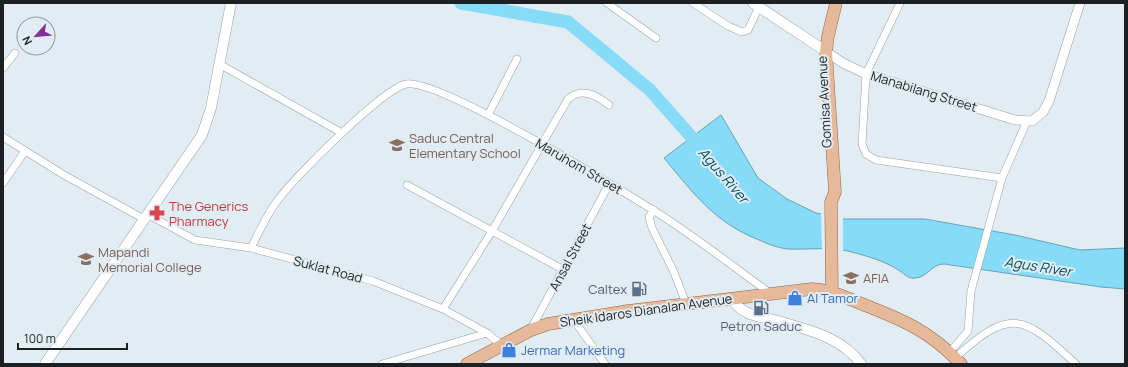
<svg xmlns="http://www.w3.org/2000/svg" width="1128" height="367" font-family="Manrope,sans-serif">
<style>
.water{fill:#85dbf8;stroke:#66a3b8}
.pier{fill:#e2ecf3}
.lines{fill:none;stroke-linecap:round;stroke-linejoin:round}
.river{stroke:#85dbf8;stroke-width:13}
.minor-casing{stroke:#98a0a7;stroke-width:8}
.tertiary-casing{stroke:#98a0a7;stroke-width:10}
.secondary-casing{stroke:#98a0a7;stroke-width:11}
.primary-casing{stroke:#936544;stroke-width:13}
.minor{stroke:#fff;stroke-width:7}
.tertiary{stroke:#fff;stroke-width:9}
.secondary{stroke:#fff;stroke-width:10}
.primary{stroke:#e5b99a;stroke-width:12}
.labels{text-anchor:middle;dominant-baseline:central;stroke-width:4;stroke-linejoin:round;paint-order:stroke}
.street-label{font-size:13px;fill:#1d2023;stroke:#e2ecf3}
.education-label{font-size:13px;fill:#785e54;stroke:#e2ecf3;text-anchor:start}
.health-label{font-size:13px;fill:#be3a42;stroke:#e2ecf3;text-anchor:start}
.service-label{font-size:13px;fill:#4e5e75;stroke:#e2ecf3;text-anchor:end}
.shop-label{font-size:13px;fill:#366cbe;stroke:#e2ecf3;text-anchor:start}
.water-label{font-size:14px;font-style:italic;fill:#004f63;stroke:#e2ecf3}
</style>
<rect width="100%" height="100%" fill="#e2ecf3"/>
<path class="water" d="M721,115L758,178L787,199L816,213L843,219H925L1015,235L1080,250L1125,248V289L1101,287L944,264C931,264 927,278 915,278C908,279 905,274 900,271C887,262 867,256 852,252C831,246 809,250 788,249C778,248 768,244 759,240C714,222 694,194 664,158Z"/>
<path class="pier" d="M821,212L843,217V253L822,250Z"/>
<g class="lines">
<path class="river" d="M461,3L568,22L650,90L702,149"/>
<defs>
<path id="minor" d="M607,3L656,38
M693,3L728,26L742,32L748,30L759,7
M900,3L866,74L862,144L866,154L876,160L1002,178
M221,65L342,133
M3,68L15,53
M488,115L517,59
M3,137L64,175L144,219
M3,183L25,151
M407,185L564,270
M654,210L649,217L652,228L673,270L686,303
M147,214L195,240L251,248L373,281L443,309L487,333L501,345
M251,248C259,232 267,214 278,200C293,178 383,89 406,84C438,78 616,187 653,210C693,235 731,265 770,293
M443,309L492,231L568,99C582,87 596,95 609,105
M573,319L605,364
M531,329L609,184
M949,353L968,331L971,291L1002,178L1027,121
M955,358C1011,307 1023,315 1076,364
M382,364L487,333"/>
<path id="tertiary" d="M822,49L843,63L866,74L1015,120L1032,121L1043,112L1049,101L1080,3"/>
<path id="secondary" d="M753,3L821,48
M732,299C744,317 759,316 778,321C808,330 842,337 861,364
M45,364L202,135L211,108L231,3"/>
<path id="primary" d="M832,292L831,202L835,192L826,52L828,36L836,3
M467,364L531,330L548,324L628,311L812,289C829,290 845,297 862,304C903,320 930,331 961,364"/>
</defs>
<use href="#minor" class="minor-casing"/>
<use href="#tertiary" class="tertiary-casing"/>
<use href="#secondary" class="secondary-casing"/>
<use href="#primary" class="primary-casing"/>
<use href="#minor" class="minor"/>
<use href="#tertiary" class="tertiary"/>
<use href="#secondary" class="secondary"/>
<use href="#primary" class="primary"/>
</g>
<defs>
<symbol id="school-bare" viewBox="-9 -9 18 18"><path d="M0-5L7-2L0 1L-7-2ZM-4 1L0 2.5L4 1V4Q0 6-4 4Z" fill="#8d6e63" stroke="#e2ecf3" stroke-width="2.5" paint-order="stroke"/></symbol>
<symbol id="pharmacy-bare" viewBox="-9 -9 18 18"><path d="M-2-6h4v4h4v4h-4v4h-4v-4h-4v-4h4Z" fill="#e0444e" stroke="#e2ecf3" stroke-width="2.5" paint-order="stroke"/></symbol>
<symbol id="university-bare" viewBox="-9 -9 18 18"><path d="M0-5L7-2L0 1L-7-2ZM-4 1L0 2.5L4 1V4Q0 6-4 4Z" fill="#8d6e63" stroke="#e2ecf3" stroke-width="2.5" paint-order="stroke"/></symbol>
<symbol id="fuel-bare" viewBox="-9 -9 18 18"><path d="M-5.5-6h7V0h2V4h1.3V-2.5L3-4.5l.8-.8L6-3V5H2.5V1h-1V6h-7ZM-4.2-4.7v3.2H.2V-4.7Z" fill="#5c6f8a" stroke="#e2ecf3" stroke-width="2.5" paint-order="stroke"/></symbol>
<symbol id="shop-bare" viewBox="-9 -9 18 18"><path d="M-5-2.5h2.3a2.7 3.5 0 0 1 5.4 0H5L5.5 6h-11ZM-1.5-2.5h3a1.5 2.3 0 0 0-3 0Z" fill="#3f7fe0" stroke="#e2ecf3" stroke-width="2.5" paint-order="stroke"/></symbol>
</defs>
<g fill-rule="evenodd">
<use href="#school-bare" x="386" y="134" width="22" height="22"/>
<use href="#pharmacy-bare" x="146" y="202" width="22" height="22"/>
<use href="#university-bare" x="75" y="248" width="22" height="22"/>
<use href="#school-bare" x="840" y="267" width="22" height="22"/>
<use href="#fuel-bare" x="628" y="278" width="22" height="22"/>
<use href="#shop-bare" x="784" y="287" width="22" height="22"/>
<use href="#fuel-bare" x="750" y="297" width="22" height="22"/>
<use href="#shop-bare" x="498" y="339" width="22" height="22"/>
</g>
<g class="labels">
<g class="street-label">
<text transform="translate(924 91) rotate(17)">Manabilang Street</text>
<text transform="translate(824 102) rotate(-93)">Gomisa Avenue</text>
<text transform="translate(579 166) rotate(30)">Maruhom Street</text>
<text transform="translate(570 257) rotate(-62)">Ansal Street</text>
<text transform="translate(328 269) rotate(15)">Suklat Road</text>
<text transform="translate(646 310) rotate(-8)">Sheik Idaros Dianalan Avenue</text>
</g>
<g class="education-label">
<text x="409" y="138">Saduc Central<tspan x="409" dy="15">Elementary School</tspan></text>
<text x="98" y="252">Mapandi<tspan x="98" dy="15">Memorial College</tspan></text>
<text x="863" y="278">AFIA</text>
</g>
<g class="health-label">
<text x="169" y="206">The Generics<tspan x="169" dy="15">Pharmacy</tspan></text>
</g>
<g class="service-label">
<text x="627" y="289">Caltex</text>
<text x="761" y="326" text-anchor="middle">Petron Saduc</text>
</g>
<g class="shop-label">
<text x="807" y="298">Al Tamor</text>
<text x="521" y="350">Jermar Marketing</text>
</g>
<g class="water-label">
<text transform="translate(724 175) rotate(49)">Agus River</text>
<text transform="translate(1038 266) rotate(9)">Agus River</text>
</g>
</g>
<rect width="1128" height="367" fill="none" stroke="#1d2023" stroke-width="8"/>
<g transform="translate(36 36) rotate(243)"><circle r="19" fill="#e2ecf3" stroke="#939aa0"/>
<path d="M0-3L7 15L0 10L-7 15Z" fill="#892c97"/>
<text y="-6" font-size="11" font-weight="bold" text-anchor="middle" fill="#1d2023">N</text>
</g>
<path d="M18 343v6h109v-6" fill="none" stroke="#1d2023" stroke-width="2"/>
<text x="24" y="343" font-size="12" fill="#1d2023" stroke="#e2ecf3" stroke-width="3" paint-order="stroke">100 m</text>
</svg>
